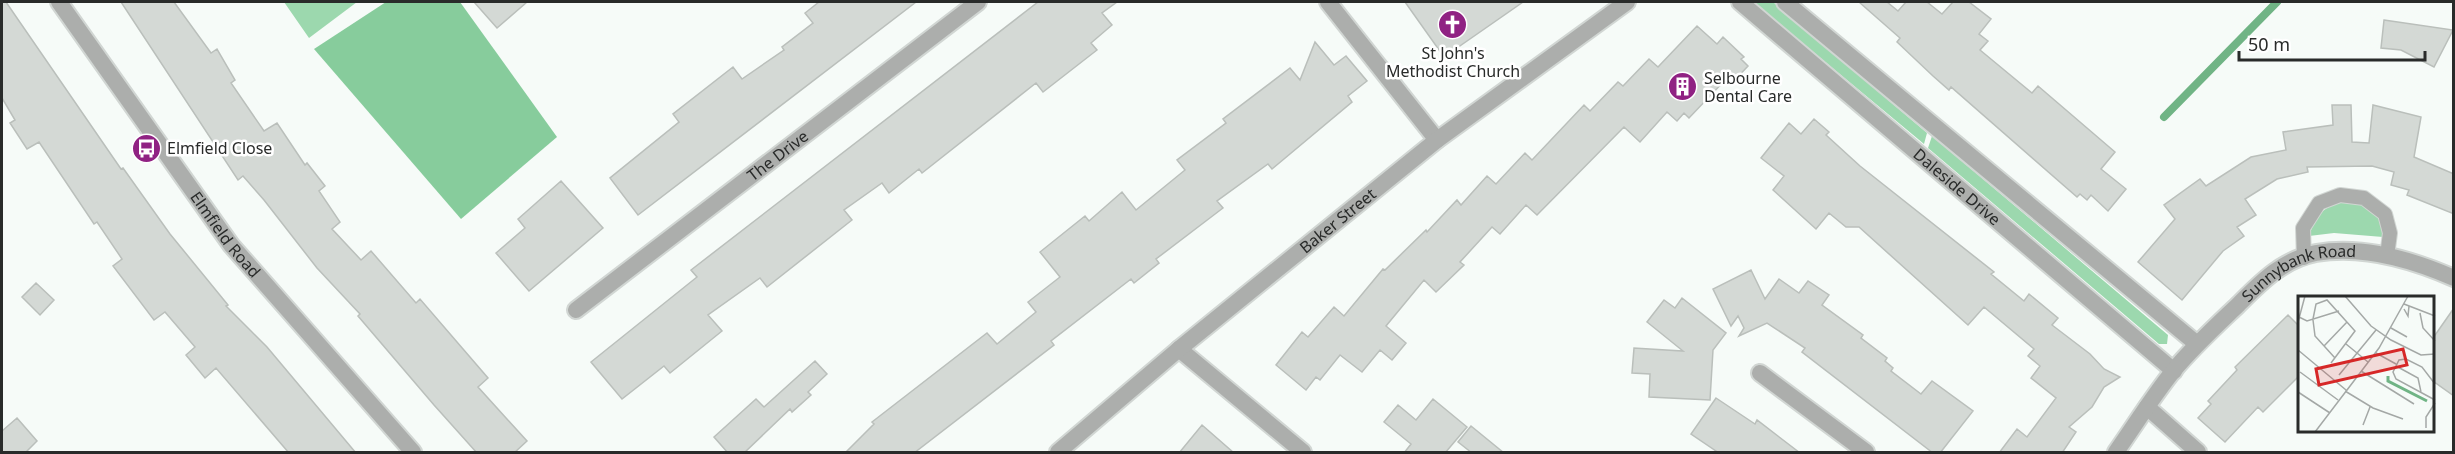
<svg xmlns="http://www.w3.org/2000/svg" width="2455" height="454" font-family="'Noto Sans',sans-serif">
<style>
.green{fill:#9cd8ae}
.forest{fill:#87cc9c}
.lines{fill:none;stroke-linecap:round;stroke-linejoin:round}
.stream{stroke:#70b485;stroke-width:8}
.building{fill:#d4d9d5;stroke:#babfbb;stroke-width:1.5}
.service-casing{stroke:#d1d6d3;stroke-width:16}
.minor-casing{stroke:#d1d6d3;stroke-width:20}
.tertiary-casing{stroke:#d1d6d3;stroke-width:20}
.service{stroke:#acaeac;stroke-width:14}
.minor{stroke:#acaeac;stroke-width:16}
.tertiary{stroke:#acaeac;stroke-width:16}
.labels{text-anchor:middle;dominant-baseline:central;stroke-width:5;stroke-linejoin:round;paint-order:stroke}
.poi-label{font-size:16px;fill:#292b2a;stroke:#fff;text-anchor:start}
.street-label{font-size:16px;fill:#292b2a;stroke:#fff}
.inset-river{fill:none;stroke:#70b485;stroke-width:3}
.inset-road{fill:none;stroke:#a4a8a6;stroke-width:1.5}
.view{fill:#d62828;fill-opacity:0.15;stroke:#d62828;stroke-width:3}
.inset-edge{fill:none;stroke:#292b2a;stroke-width:3}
</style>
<rect width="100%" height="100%" fill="#f6fbf8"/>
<path class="green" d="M284,2H357L309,38Z
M1753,2H1773L1927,133L1924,144Z
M1932,136L2168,335L2167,344H2159L1928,148Z
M2353,199L2373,206L2381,223L2383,237L2334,233L2309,236C2318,209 2326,206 2353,199Z"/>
<path class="forest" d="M386,2H460L557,137L461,219L314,49Z"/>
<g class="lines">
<path class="stream" d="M2164,117L2277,2"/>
</g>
<path class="building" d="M2,2H6L121,169L123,168L170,234L228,305L226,306L267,347L356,453H289L216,368L205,378L186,355L195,347L165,312L154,320L113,266L122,259L97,222L94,224L39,142L27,149L10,123L15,120L2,98Z
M121,2H174L211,53L217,49L235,80L231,83L264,131L277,123L305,165L307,163L325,186L319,191L340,222L332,229L361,260L371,251L416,303L420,299L488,378L478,387L527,441L514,453H477L434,405L358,316L360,314L317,268L264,200L243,176L238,180Z
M474,2H527L497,28Z
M819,2H916L638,215L610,178L679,122L673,114L733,67L742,79L784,50L782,47L813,23L805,13Z
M1038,2H1117L1102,13L1112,25L1091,43L1097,50L1043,92L1036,83L922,173L919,169L889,193L882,183L844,210L852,220L767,287L760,278L708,315L722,331L670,373L664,366L622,399L591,362L697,277L691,270Z
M1405,2H1523L1444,57Z
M1859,2H1887L1898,11L1906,2H1927L1942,14L1953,2H1969L1991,19L1979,34L1988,41L1980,50L2032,93L2038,86L2115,152L2101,169L2126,189L2108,211L2091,195L2087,200L2080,194L2077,197L1951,87L1949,90L1933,76L1897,42L1900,38Z
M2384,20L2453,30L2434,67L2401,50L2381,48Z
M1697,26L1717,44L1723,37L1744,57L1741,59L1748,66L1733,82L1728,77L1689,118L1684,113L1677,121L1667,112L1640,142L1624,127L1537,215L1526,205L1500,234L1492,227L1460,262L1464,265L1436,292L1424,280L1386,326L1406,343L1392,360L1380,350L1362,372L1340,355L1320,380L1316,377L1306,390L1276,365L1302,332L1308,337L1334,307L1344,316L1383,269L1385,270L1426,230L1427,232L1457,200L1461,205L1487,176L1496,184L1525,153L1532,160L1584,105L1590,111L1618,82L1623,86L1649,59L1658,67Z
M1315,42L1334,65L1346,56L1367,81L1348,96L1352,102L1272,169L1268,164L1217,201L1223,208L1156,259L1159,263L1134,283L1131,279L1051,341L1054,345L914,453H845L874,424L872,422L987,333L997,344L1036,312L1028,302L1060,277L1040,252L1085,216L1089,221L1122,192L1136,210L1185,170L1177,160L1226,123L1223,119L1290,68L1300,80Z
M2332,105H2351L2352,142L2369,143L2373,105L2421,117L2414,157L2454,174V214L2407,195L2409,190L2391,185L2394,172L2372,166L2307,167L2308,172L2277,179L2245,199L2256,215L2237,227L2244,236L2223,251L2182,300L2138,262L2175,219L2164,205L2200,179L2206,186L2251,157L2286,150L2283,132L2333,125Z
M1814,119L1829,132L1826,135L1860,166L1994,272L1991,274L2024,301L2029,294L2058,318L2052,325L2090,354L2104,369L2120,377L2104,387L2092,407L2069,427L2076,432L2062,453H1999L2017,429L2027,437L2056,398L2031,378L2040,366L2028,356L2034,349L1984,307L1968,325L1859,227H1846L1829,213L1816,229L1773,190L1784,176L1761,158L1789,123L1801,134Z
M561,181L603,228L529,291L496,253L525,228L518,219Z
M1751,270L1765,299L1779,279L1799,293L1808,281L1829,295L1822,305L1863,335L1861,338L1887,358L1885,361L1893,368L1891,371L1921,394L1932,381L1973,411L1940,453H1933L1802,352L1805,348L1767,323L1739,336L1744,328L1738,316L1731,326L1713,289Z
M36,283L54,300L40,315L22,297Z
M1682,298L1726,333L1713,350L1710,400L1649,397L1650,374L1632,373L1634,348L1683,351L1647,322L1664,300L1675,308Z
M2454,308V396L2433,381V338Z
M2288,315L2299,326V376L2263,412L2258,407L2225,442L2198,418L2211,404L2208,401L2237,370L2235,367Z
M815,361L827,374L808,392L811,395L792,412L790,409L744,453H728L714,437L756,399L764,407Z
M1716,398L1755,424L1757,420L1800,453H1719L1691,434Z
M1433,399L1467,427L1445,453H1404L1411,444L1384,422L1398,405L1416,420Z
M17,418L37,441L25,453H2V431Z
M1202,425L1234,453H1179Z
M1471,426L1504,453H1472L1458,442Z"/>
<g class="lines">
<defs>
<path id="service" d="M2304,258L2303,228L2319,203L2340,195L2364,198L2385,214L2390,233L2387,256"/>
<g id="minor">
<path id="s1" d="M59,2L231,245L413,452"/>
<path d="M1328,2L1437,140"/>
<path id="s2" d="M1740,2L2174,371"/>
<path d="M1785,2L2197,344"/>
<path id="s3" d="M576,310L978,2"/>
<path d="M1179,349L1303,452"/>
<path d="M1760,373L1866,452"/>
<path d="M2147,407L2198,452"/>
<path id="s4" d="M2116,452C2135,425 2153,396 2174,370C2193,347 2216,326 2238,305C2260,283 2283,259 2316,253C2362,245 2413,260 2454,278"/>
</g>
<g id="tertiary">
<path id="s5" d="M1058,452L1179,349L1437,140L1627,2"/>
</g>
</defs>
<use href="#service" class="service-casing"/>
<use href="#minor" class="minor-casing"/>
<use href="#tertiary" class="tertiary-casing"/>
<use href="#service" class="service"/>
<use href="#minor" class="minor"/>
<use href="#tertiary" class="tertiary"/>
</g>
<defs>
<symbol id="church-disc" viewBox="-11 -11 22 22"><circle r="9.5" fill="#902283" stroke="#fff"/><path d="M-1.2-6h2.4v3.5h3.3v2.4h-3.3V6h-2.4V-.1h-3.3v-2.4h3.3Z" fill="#fff"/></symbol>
<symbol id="building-disc" viewBox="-11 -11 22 22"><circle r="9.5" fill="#902283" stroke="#fff"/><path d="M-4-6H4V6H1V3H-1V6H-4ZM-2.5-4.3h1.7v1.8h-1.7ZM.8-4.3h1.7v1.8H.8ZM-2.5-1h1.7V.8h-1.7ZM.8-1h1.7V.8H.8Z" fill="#fff"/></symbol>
<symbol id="bus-disc" viewBox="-11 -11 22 22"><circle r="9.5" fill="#902283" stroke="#fff"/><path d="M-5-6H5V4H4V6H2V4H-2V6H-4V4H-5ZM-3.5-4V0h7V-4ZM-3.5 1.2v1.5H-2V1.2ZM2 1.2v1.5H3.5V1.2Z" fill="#fff"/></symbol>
</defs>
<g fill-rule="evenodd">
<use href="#church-disc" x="1436" y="8" width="33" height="33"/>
<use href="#building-disc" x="1666" y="70" width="33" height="33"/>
<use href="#bus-disc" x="130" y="132" width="33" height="33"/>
</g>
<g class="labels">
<g class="poi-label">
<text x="1453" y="53" text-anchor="middle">St John's<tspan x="1453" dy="18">Methodist Church</tspan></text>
<text x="1704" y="78">Selbourne<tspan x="1704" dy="18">Dental Care</tspan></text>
<text x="167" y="148">Elmfield Close</text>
</g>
<g class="street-label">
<text stroke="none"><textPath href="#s3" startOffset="254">The Drive</textPath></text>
<text stroke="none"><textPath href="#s2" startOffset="285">Daleside Drive</textPath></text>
<text stroke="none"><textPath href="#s5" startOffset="363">Baker Street</textPath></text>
<text stroke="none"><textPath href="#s1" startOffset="286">Elmfield Road</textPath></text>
<text stroke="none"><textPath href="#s4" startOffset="264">Sunnybank Road</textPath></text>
</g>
</g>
<g transform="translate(2298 296)">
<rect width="136" height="136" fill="#f6fbf8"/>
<path class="inset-river" d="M90,80V85L129,105"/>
<path class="inset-road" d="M47,0L73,30L93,44L123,59L137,58M106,8L137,20M106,13L110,20L111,10M122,17L125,32L137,45M1,21L9,25L41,15M15,23L18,8L29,4L57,35L33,67M15,24L17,40L37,62M0,26L7,0M93,32L109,41M48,48L70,66M26,50L49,26M0,54L48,94M78,57L98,68M98,70L120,82L123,96M63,75L116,108M2,76L40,104M41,79L78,34M137,88L124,71L108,63L101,64L95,76L98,83L137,104M47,95L75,112L105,123M0,96L32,117M65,129L72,111M128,132V121L137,107M17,136L81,52L110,0"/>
<path class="view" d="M105,53L109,69L21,89L18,73Z"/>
<rect width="136" height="136" class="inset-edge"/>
</g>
<rect width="2455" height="454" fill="none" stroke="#292b2a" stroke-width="6"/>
<path d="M2239 51v9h186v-9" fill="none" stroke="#292b2a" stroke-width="3"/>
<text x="2248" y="51" font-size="18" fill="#292b2a" stroke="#ffffff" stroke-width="4.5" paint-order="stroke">50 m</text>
</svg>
